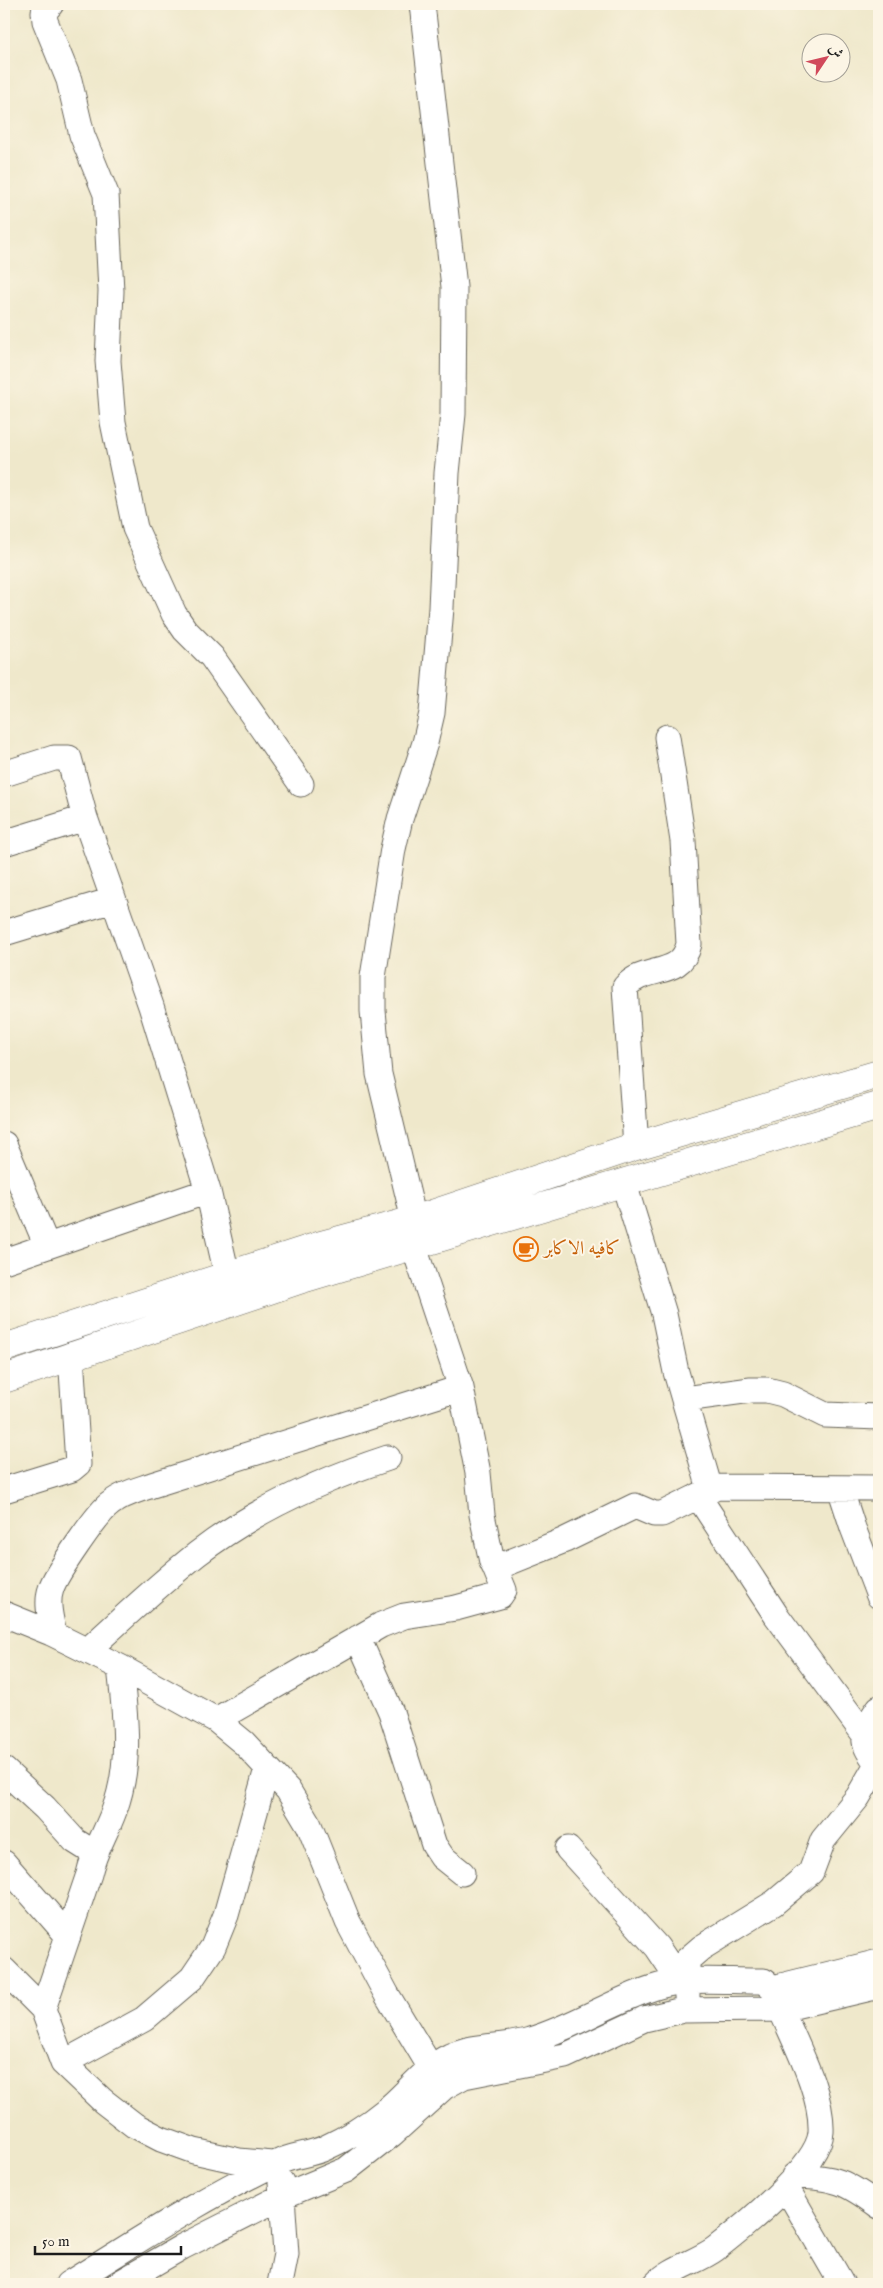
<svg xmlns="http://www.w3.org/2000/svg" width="883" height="2288" font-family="'IM FELL English',Amiri,serif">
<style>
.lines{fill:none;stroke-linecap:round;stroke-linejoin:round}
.minor-casing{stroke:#666359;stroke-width:27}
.major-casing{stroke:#666359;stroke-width:29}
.minor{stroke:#fff;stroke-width:25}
.major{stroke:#fff;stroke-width:28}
.labels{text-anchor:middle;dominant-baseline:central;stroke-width:4;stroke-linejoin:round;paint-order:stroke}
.food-label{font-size:19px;fill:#c56008;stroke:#fcf5e5;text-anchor:start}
</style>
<rect width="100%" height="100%" fill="#fcf5e5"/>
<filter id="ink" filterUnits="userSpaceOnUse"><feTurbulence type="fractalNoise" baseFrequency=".02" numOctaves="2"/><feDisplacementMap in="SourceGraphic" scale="10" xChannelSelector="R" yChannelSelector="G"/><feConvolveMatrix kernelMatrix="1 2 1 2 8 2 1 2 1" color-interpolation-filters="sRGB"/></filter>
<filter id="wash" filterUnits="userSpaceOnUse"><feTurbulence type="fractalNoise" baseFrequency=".0096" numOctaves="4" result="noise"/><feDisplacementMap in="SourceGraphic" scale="20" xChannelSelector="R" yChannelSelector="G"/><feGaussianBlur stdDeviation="1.12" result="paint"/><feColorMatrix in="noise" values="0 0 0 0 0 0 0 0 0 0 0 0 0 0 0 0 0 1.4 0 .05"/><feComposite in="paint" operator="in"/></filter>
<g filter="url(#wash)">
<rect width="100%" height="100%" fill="#efe8cb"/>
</g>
<g filter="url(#ink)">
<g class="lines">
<defs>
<path id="minor" d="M51,4L44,12L45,21L69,80L82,135L106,194L111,291L108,361L113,422L135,528L174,614L185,630L212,657L301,784
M422,4L454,287L453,414L447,473L441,608L432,713L425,743L400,819L393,849L373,977V1011L379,1074L414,1220V1247L461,1388L478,1473L482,1515L492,1562L495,1568L565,1540L635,1506L654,1514H662L717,1487L879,1488
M4,774L54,758H69L85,818L151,1006L208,1191L227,1275
M4,843L85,818
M4,933L113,900
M4,1144L47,1246
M636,1146L625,987C645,964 681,979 689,944L683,841L667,737
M624,1184L664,1314L676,1372L710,1489
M4,1261L208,1191
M685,1399L751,1390H767L783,1394L825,1415L879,1417
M840,1488L853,1528L879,1596
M4,1490L72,1469L78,1464L71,1355
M698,1496L776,1615L864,1734
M4,1614L51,1633L120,1667L216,1720L244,1743L288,1790L309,1825L348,1922L387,1995L431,2068
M54,1634C51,1620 46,1603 51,1589C55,1575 98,1512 110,1504C122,1494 138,1490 152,1485L461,1388
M358,1638L391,1712L434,1845L442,1857L462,1873
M88,1650C124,1617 159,1584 197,1554C254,1510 321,1480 388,1458
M120,1667C125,1715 132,1763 114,1811C106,1833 94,1851 89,1874L43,2009L63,2063L103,2101L134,2125L161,2139L194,2151L239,2161L273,2164
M216,1720L381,1625L404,1616L456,1608L500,1596L504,1590L495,1568
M4,1770L45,1808L75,1841L94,1853
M568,1849L657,1947L680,1981
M4,1863L68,1936
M4,1970L43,2009
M687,1997V1960L701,1948L774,1903L811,1872L823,1840L858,1797L876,1766C875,1758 870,1755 867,1748C860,1734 871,1719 879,1708
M63,2063L144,2019L192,1978L213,1947L226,1915L267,1769
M794,2176C836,2177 846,2182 879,2206
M786,2187L842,2284
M68,2284C136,2242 204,2197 277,2163C292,2155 310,2155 325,2148C345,2139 368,2125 385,2111C407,2094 424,2068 450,2056C474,2044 505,2048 530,2040C575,2027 614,1999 659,1986C692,1976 729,1982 764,1981L773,1988L879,1962
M118,2284L182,2247L283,2196L346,2170L392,2134L444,2087L464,2076L565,2056L644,2019L683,2010L781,2009L879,1986
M280,2284L286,2254L281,2182
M656,2284C671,2268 697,2262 715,2249C741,2229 819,2166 821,2132C823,2090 790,2034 775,1995"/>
<path id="major" d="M4,1348L321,1245L414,1220L636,1146L879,1074
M4,1379L302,1279L879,1106"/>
</defs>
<use href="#minor" class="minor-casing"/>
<use href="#major" class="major-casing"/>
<use href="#minor" class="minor"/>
<use href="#major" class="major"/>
</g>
</g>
<defs>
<symbol id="cafe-ring" viewBox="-11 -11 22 22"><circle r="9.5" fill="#fcf5e5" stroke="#e8710a" stroke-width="1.5"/><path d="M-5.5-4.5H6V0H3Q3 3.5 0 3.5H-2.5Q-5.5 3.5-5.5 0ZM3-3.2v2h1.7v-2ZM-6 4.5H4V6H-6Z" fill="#e8710a"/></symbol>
</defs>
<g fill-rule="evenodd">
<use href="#cafe-ring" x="512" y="1235" width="28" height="28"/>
</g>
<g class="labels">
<g class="food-label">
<text x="544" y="1249">كافيه الاكابر</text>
</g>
</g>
<rect width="883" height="2288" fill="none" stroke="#fcf5e5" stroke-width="20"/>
<g transform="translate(826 58) rotate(55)"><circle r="24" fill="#fcf5e5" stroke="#a29e95"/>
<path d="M0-4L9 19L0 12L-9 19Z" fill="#d1495b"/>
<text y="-8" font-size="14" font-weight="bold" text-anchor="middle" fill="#1c1c1c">ش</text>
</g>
<path d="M35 2246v8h146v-8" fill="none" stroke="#1c1c1c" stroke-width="2.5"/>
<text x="42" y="2246" font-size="15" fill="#1c1c1c" stroke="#fcf5e5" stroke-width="4" paint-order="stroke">50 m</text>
</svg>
